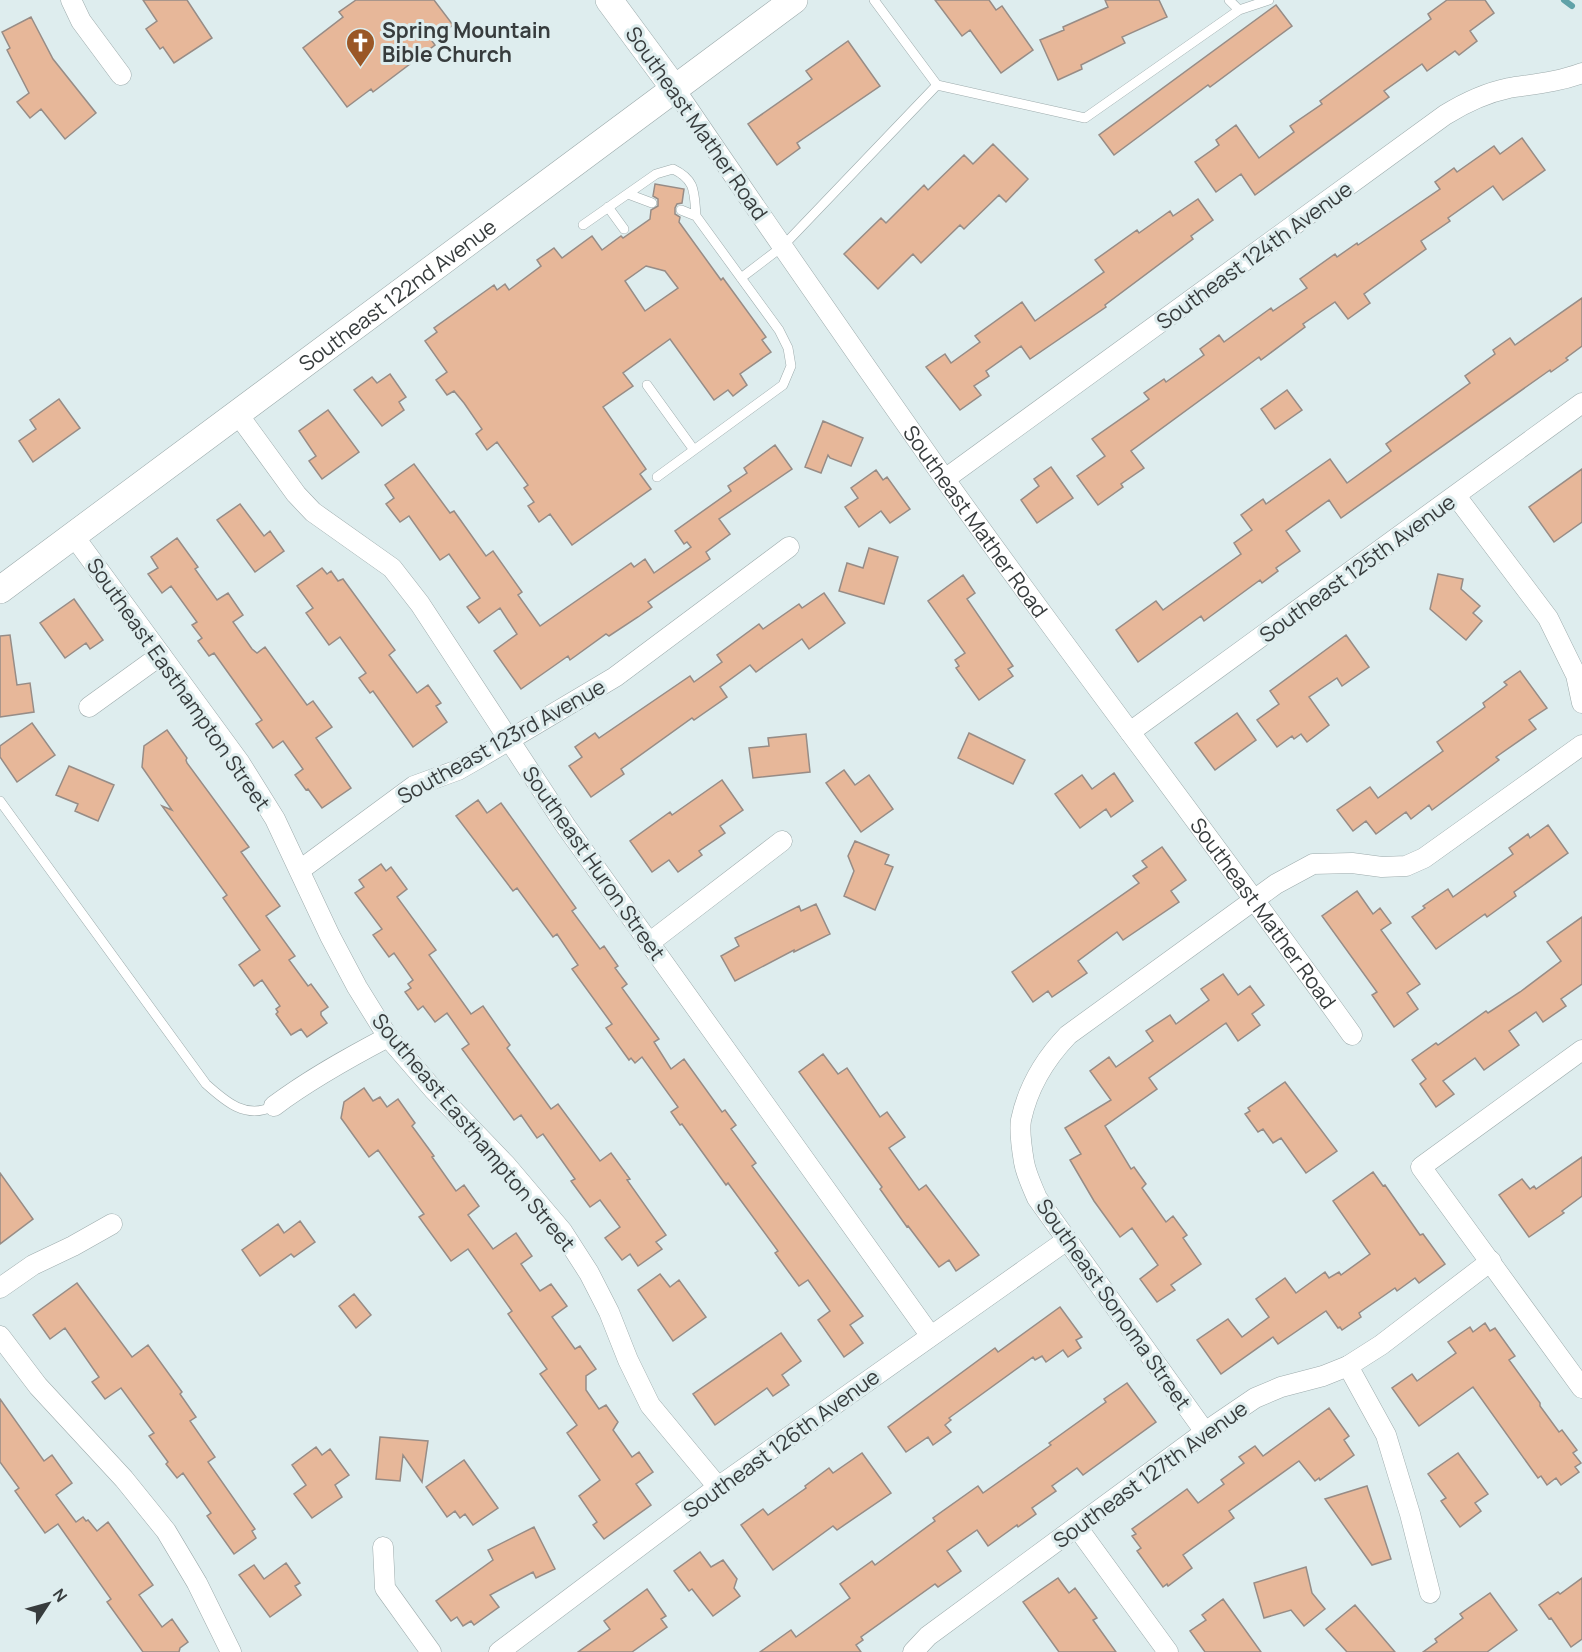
<svg xmlns="http://www.w3.org/2000/svg" width="1582" height="1652" font-family="Manrope,sans-serif">
<style>
.lines{fill:none;stroke-linecap:round;stroke-linejoin:round}
.stream{stroke:#60a2a8;stroke-width:6}
.building{fill:#e7b799;stroke:#978c86;stroke-width:1.5;fill-rule:evenodd}
.lane-casing{stroke:#9dabac;stroke-width:10}
.street-casing{stroke:#9dabac;stroke-width:21}
.secondary-casing{stroke:#9dabac;stroke-width:28}
.lane{stroke:#fff;stroke-width:9}
.street{stroke:#fff;stroke-width:20}
.secondary{stroke:#fff;stroke-width:27}
.labels{text-anchor:middle;dominant-baseline:central;stroke-width:6;stroke-linejoin:round;paint-order:stroke}
.poi-label{font-size:21px;font-weight:bold;fill:#373c3d;stroke:#deedee;text-anchor:start}
.street-label{font-size:21px;fill:#373c3d;stroke:#deedee}
</style>
<rect width="100%" height="100%" fill="#deedee"/>
<g class="lines">
<path class="stream" d="M1564,0L1572,6"/>
</g>
<path class="building" d="M143,0H187L212,38L174,63L163,47L160,49L146,29L157,21Z
M356,0H434L453,25L432,41L435,45L373,92L371,89L347,107L303,48L343,17L339,12Z
M935,0H989L996,10L1002,6L1033,50L1001,73L970,30L962,36Z
M1105,0H1159L1167,17L1122,37L1125,43L1081,65L1082,69L1058,80L1040,40L1064,30L1063,27L1108,7Z
M1447,0H1485L1494,13L1470,31L1477,41L1459,55L1455,51L1427,71L1422,64L1384,91L1389,97L1255,195L1241,174L1216,192L1195,162L1219,145L1216,140L1236,125L1259,158L1294,132L1290,126L1322,104L1320,101L1431,19L1428,14Z
M1276,5L1292,26L1210,87L1208,85L1114,155L1099,135Z
M31,17L53,59L96,113L65,139L41,109L30,118L17,102L29,93L7,50L10,48L2,32Z
M848,41L880,86L797,143L800,148L777,165L748,124L812,79L806,71Z
M1522,138L1545,170L1503,200L1493,186L1448,218L1450,221L1421,241L1426,249L1364,294L1370,303L1348,319L1335,302L1303,324L1305,327L1261,360L1259,357L1131,451L1144,468L1121,484L1123,487L1098,505L1077,476L1105,456L1092,439L1149,399L1144,393L1164,379L1166,382L1204,355L1200,349L1219,335L1224,342L1271,308L1273,311L1307,288L1300,279L1335,254L1337,257L1357,243L1358,245L1440,189L1435,182L1454,168L1457,172L1494,146L1500,154Z
M993,144L1028,179L1006,202L999,195L964,229L960,225L921,263L913,254L878,289L844,254L881,218L886,223L924,185L928,190L964,155L973,164Z
M655,184L684,189L682,203L677,204L675,208V214L680,217L679,222L721,280L723,278L766,337L762,340L771,352L740,374L747,385L733,396L728,390L714,400L670,339L623,373L633,386L603,407L646,469L640,474L651,489L572,545L550,514L539,522L528,506L534,502L524,488L528,485L497,442L487,450L476,434L482,429L464,403L454,391L447,395L436,380L447,372L425,341L437,332L434,328L494,285L497,290L505,284L509,290L541,266L537,260L554,248L562,258L592,236L602,250L621,236L623,238L650,219L651,210L658,206V199L653,196ZM646,266L665,271L678,288L645,311L625,281Z
M1198,199L1213,220L1191,236L1193,239L1105,305L1106,307L1030,359L1021,346L986,371L989,376L974,386L981,395L960,410L926,367L945,354L951,363L980,342L975,336L1022,302L1035,321L1104,272L1095,260L1137,230L1139,233L1170,211L1173,216Z
M1582,298V346L1566,358L1568,360L1551,372L1550,370L1341,518L1329,500L1286,531L1300,551L1276,568L1278,571L1262,583L1260,580L1204,621L1201,616L1138,662L1116,630L1156,601L1163,610L1241,554L1234,543L1252,530L1241,515L1263,499L1266,504L1330,459L1347,483L1391,451L1386,444L1470,383L1465,376L1495,354L1493,350L1510,338L1515,345Z
M390,374L406,397L399,402L404,410L382,426L354,390L372,377L377,383Z
M1287,390L1302,410L1275,429L1261,409Z
M59,399L80,428L33,462L19,441L36,429L30,420Z
M328,410L359,452L322,479L309,461L316,456L299,431Z
M823,421L863,438L851,466L830,458L828,455L821,473L805,467Z
M775,445L792,469L719,519L730,534L706,552L710,559L648,602L652,607L638,617L609,636L606,634L570,660L568,656L521,689L494,651L517,634L500,608L479,623L467,607L480,598L449,554L440,560L409,516L400,522L386,504L394,498L385,485L414,464L450,513L454,511L486,556L493,551L522,592L518,595L540,626L631,563L634,567L645,559L654,573L691,547L687,542L684,544L675,531L731,491L728,486L747,473L744,468Z
M1051,467L1073,498L1037,523L1021,500L1039,486L1034,479Z
M1582,469V522L1554,542L1529,507Z
M876,470L883,480L887,477L910,509L890,523L881,511L859,527L845,507L858,498L851,488Z
M240,504L264,536L270,531L284,551L255,572L217,520Z
M177,538L198,567L195,569L217,600L228,593L243,615L233,622L252,649L257,653L265,647L307,705L313,701L332,727L316,738L351,788L322,808L308,789L306,790L295,775L303,769L283,741L273,748L256,724L262,720L214,653L209,656L198,641L202,638L192,625L197,622L171,586L162,593L148,574L158,568L151,557Z
M869,548L898,557L884,604L839,591L847,563L863,568Z
M322,568L327,574L331,571L338,581L343,579L395,650L389,655L417,693L428,685L441,703L436,706L447,722L413,747L373,691L370,693L359,678L366,673L340,637L329,645L306,613L313,608L297,586Z
M1438,574L1463,579L1461,589L1480,606L1473,613L1482,621L1466,640L1430,609Z
M963,575L975,593L967,599L1013,666L1008,669L1013,676L979,700L956,668L959,666L955,660L965,653L928,601Z
M824,593L845,623L809,649L802,639L756,672L750,665L720,687L727,697L694,720L692,718L621,769L624,774L591,797L569,766L582,757L575,747L595,733L599,738L690,676L694,682L722,662L717,655L759,624L763,629L799,604L802,608Z
M74,599L103,640L90,649L86,643L65,658L40,623Z
M10,635L17,685L30,683L34,712L0,717V636Z
M1346,635L1369,667L1342,686L1337,678L1309,697L1329,725L1307,742L1301,734L1294,739L1292,736L1277,747L1257,720L1279,704L1270,691Z
M1520,671L1547,708L1529,720L1536,729L1496,757L1499,760L1432,810L1429,805L1411,819L1406,812L1376,834L1366,821L1353,831L1337,810L1370,787L1378,798L1443,751L1437,742L1485,707L1483,703L1507,685L1504,682Z
M1237,713L1256,740L1215,770L1195,743Z
M32,723L55,755L17,782L0,757V746Z
M167,730L187,758L186,760L187,763L249,847L241,852L280,906L266,916L295,956L289,960L308,986L311,984L328,1007L321,1012V1015L327,1023L307,1037L301,1029L291,1035L276,1014L278,1012L276,1009L280,1006L262,980L254,986L239,965L260,950L223,898L227,895L162,806L172,810L142,767L144,746Z
M969,733L1025,760L1013,784L958,758Z
M806,734L810,772L753,778L749,748L769,746L768,738Z
M69,766L114,785L98,821L75,811L78,804L56,795Z
M844,770L855,785L869,775L893,809L861,832L826,783Z
M1114,773L1133,801L1111,817L1106,809L1080,828L1055,794L1082,775L1092,789Z
M722,780L743,810L720,826L725,833L699,851L702,855L678,872L669,860L652,872L630,841L670,812L672,815Z
M478,800L487,813L501,803L576,908L572,911L600,949L604,946L618,966L615,968L627,984L622,988L659,1039L654,1042L671,1069L684,1059L722,1112L725,1110L736,1125L731,1129L756,1163L752,1166L863,1316L850,1325L863,1343L844,1357L818,1320L830,1311L808,1280L799,1286L775,1253L778,1251L728,1183L726,1185L682,1124L680,1125L671,1112L678,1107L642,1057L635,1063L631,1058L629,1060L606,1028L612,1024L572,969L578,965L557,934L553,937L517,888L513,891L456,816Z
M1548,825L1568,853L1514,892L1516,896L1487,917L1485,914L1436,949L1412,917L1425,908L1423,906L1448,889L1453,897L1513,854L1509,848L1528,834L1530,838Z
M855,841L889,855L885,864L893,867L875,910L844,896L854,871L848,856Z
M1162,847L1186,880L1171,891L1179,902L1123,940L1117,932L1078,961L1087,973L1052,997L1048,991L1033,1002L1012,972L1139,883L1133,876L1147,867L1142,861Z
M381,864L386,871L391,867L407,889L397,897L436,950L429,955L471,1014L483,1006L510,1045L507,1048L551,1109L558,1104L600,1161L611,1153L630,1179L627,1180L666,1235L656,1242L662,1249L638,1266L630,1254L622,1260L605,1238L620,1227L600,1200L590,1207L571,1181L575,1179L543,1134L537,1138L521,1115L514,1120L462,1049L469,1044L447,1013L435,1022L423,1006L418,1010L405,992L411,988L408,984L413,980L394,953L389,957L373,935L382,929L355,893L364,887L359,880Z
M1357,891L1373,914L1380,908L1391,923L1381,930L1420,984L1407,993L1418,1009L1394,1027L1372,995L1377,992L1322,916Z
M816,904L830,934L794,952V950L735,981L721,956L739,946L735,938L799,906L801,911Z
M1582,917V984L1561,999L1566,1006L1543,1022L1536,1012L1509,1031L1519,1045L1484,1070L1475,1058L1443,1081L1454,1094L1436,1107L1420,1084L1426,1079L1412,1060L1436,1043L1438,1045L1486,1011L1488,1013L1520,992L1561,961L1547,942Z
M1223,974L1238,995L1250,986L1264,1005L1252,1014L1260,1025L1238,1041L1226,1023L1149,1078L1157,1089L1105,1126L1131,1169L1134,1167L1146,1184L1142,1188L1166,1222L1173,1216L1187,1235L1183,1238L1201,1264L1171,1285L1175,1290L1157,1302L1140,1279L1158,1265L1132,1228L1120,1237L1094,1201L1070,1160L1081,1154L1065,1128L1111,1100L1090,1071L1109,1057L1116,1067L1153,1041L1146,1031L1170,1015L1176,1024L1209,1000L1201,989Z
M823,1054L838,1074L847,1068L880,1117L887,1112L905,1137L889,1148L919,1190L926,1185L979,1255L956,1271L949,1260L939,1267L908,1226L907,1227L880,1189L882,1187L799,1072Z
M1285,1082L1337,1151L1306,1173L1281,1138L1273,1143L1263,1129L1258,1132L1245,1114L1250,1111L1248,1108Z
M364,1088L373,1101L380,1097L387,1107L398,1099L415,1123L412,1126L434,1156L432,1157L456,1191L464,1185L479,1206L468,1215L493,1249L516,1233L532,1256L521,1264L540,1291L551,1284L567,1306L552,1317L575,1349L580,1346L596,1369L586,1376V1390L599,1409L606,1405L618,1422L613,1430L632,1457L639,1452L653,1472L636,1484L651,1505L604,1539L593,1525L597,1522L579,1496L600,1480L567,1433L577,1425L540,1374L547,1369L508,1314L512,1311L468,1249L451,1261L419,1217L424,1214L378,1150L369,1157L341,1118L344,1102Z
M1582,1157V1196L1562,1211L1564,1213L1529,1237L1499,1195L1522,1179L1530,1189L1534,1186L1536,1189Z
M1373,1172L1383,1186L1385,1185L1420,1235L1423,1234L1445,1264L1419,1283L1415,1278L1397,1291L1395,1288L1359,1313L1361,1317L1342,1330L1340,1327L1338,1328L1326,1311L1278,1344L1273,1337L1221,1374L1197,1340L1228,1319L1242,1337L1269,1317L1256,1299L1285,1278L1296,1293L1325,1272L1329,1278L1339,1272L1341,1275L1370,1254L1333,1201Z
M0,1173L33,1219L0,1244Z
M300,1221L315,1242L294,1257L291,1254L260,1276L242,1250L278,1224L284,1233Z
M660,1274L670,1287L679,1280L706,1317L673,1341L638,1290Z
M77,1283L132,1357L148,1345L182,1392L180,1394L196,1417L190,1421L215,1457L208,1462L255,1529L252,1531L256,1538L234,1554L207,1516L211,1513L183,1473L177,1478L166,1464L168,1462L149,1436L154,1433L121,1388L105,1399L92,1382L99,1377L65,1328L50,1339L33,1315Z
M354,1294L371,1315L356,1328L339,1306Z
M1060,1307L1082,1337L1076,1340L1081,1348L1068,1357L1063,1350L1046,1362L1042,1356L1035,1360L1033,1357L949,1418L951,1420L945,1425L951,1432L933,1445L928,1437L906,1452L888,1427L995,1348L998,1352Z
M1485,1323L1490,1331L1495,1328L1515,1356L1509,1360L1540,1403V1406L1559,1432L1562,1430L1577,1450L1573,1453L1581,1463L1575,1467L1579,1472L1561,1485L1556,1478L1547,1485L1541,1476L1538,1478L1473,1387L1419,1426L1392,1388L1412,1374L1417,1381L1456,1353L1448,1342L1470,1327L1473,1332Z
M781,1333L801,1361L782,1375L789,1385L773,1396L767,1388L715,1425L693,1394Z
M1127,1383L1156,1422L1083,1475L1077,1468L1052,1486L1056,1491L1032,1508L1036,1514L1018,1527L1017,1525L988,1546L977,1530L947,1551L961,1571L938,1587L935,1584L861,1637L863,1640L856,1645L861,1652H760L791,1630L796,1637L850,1598L840,1584L872,1561L875,1565L935,1521L933,1518L978,1486L983,1493L1051,1445L1049,1443L1106,1402L1104,1399Z
M0,1399L44,1461L52,1455L72,1483L56,1495L76,1522L83,1517L86,1521L88,1520L97,1531L108,1522L153,1585L139,1595L162,1627L172,1619L188,1642L180,1648L179,1652H143L107,1602L111,1599L58,1524L45,1533L15,1491L19,1488L0,1462Z
M1329,1408L1349,1436L1344,1440L1354,1455L1320,1480L1319,1478L1315,1481L1299,1461L1229,1511L1234,1518L1183,1555L1192,1568L1168,1586L1167,1584L1163,1587L1137,1551L1141,1548L1132,1536L1136,1534L1132,1529L1187,1489L1198,1503L1224,1484L1221,1480L1244,1463L1239,1457L1255,1446L1263,1456Z
M380,1437L428,1441L422,1482L403,1455L400,1481L376,1479Z
M316,1447L322,1455L330,1449L349,1475L335,1485L342,1497L312,1518L294,1494L306,1485L292,1465Z
M862,1453L891,1493L837,1530L833,1526L773,1570L741,1525L763,1509L768,1515L806,1488L805,1486L829,1468L833,1473Z
M1458,1453L1488,1494L1475,1503L1481,1511L1460,1527L1441,1501L1446,1498L1428,1474Z
M464,1460L498,1508L473,1525L465,1514L460,1518L455,1511L447,1517L426,1487Z
M1367,1486L1391,1559L1372,1565L1325,1499Z
M534,1527L555,1569L536,1578L533,1572L490,1595L499,1607L474,1625L471,1621L463,1626L457,1617L451,1621L436,1601L493,1560L488,1550Z
M700,1552L711,1567L723,1560L737,1579L734,1588L740,1596L713,1616L692,1589L689,1591L674,1571Z
M286,1563L300,1583L295,1586L301,1595L270,1617L239,1575L254,1565L264,1579Z
M1306,1567L1312,1593L1325,1609L1304,1626L1291,1610L1264,1618L1254,1583Z
M1058,1578L1069,1593L1075,1588L1097,1618L1093,1620L1116,1652H1059L1023,1602Z
M1582,1578V1639L1571,1647L1551,1618L1549,1619L1539,1605L1558,1592L1560,1594Z
M647,1589L666,1616L661,1619L667,1627L632,1652H578L610,1629L604,1621Z
M1490,1593L1517,1630L1487,1652H1423L1437,1642L1435,1639L1463,1618L1460,1614Z
M1223,1599L1261,1652H1205L1190,1631L1206,1620L1202,1615Z
M1355,1605L1395,1652H1347L1326,1629Z"/>
<g class="lines">
<defs>
<path id="lane" d="M874,0L937,85
M1239,10L1269,0
M628,194L652,203
M608,207L624,229
M583,225L656,174L673,169C696,180 694,192 696,216
M741,278L783,246L937,85L1085,118L1239,10L1229,0
M647,385L694,450
M657,477L783,385L791,366L788,348L779,330L696,216L681,210
M0,801L206,1084C226,1102 246,1120 274,1106"/>
<g id="street">
<path d="M71,0L81,21L121,75"/>
<path id="s1" d="M674,88C763,219 853,349 944,478C1078,666 1219,848 1352,1035"/>
<path d="M237,413L296,494L313,512L392,568L420,604L565,825L930,1335"/>
<path d="M945,479L1445,115C1466,102 1485,93 1509,88C1534,84 1558,82 1582,73"/>
<path d="M1456,496L1548,618L1576,675L1582,703"/>
<path d="M73,535L240,763L275,819L330,936L357,987L388,1037L433,1089L506,1165L562,1231L589,1273L609,1312L628,1360L650,1405L718,1487"/>
<path d="M89,707L161,655"/>
<path d="M1130,732L1582,403"/>
<path d="M300,870L414,786L458,770L479,758L615,677L789,547"/>
<path d="M649,943L782,841"/>
<path d="M1582,1050L1421,1167L1582,1388"/>
<path d="M274,1106C310,1079 348,1058 388,1037"/>
<path d="M0,1288L33,1265L73,1246L112,1224"/>
<path d="M0,1336L38,1386L124,1479L166,1531L197,1583L231,1652"/>
<path d="M1348,1366L1386,1435L1410,1514L1430,1593"/>
<path d="M1205,1432L1037,1198C1032,1186 1026,1174 1024,1162C1022,1150 1019,1132 1021,1120C1028,1087 1045,1059 1068,1035L1276,884L1313,864L1352,863L1382,867L1406,866L1424,858L1582,745"/>
<path d="M1077,1527L1168,1652"/>
<path d="M383,1547L385,1588L431,1652"/>
<path d="M499,1652L718,1487L1067,1240"/>
<path d="M913,1652L928,1636L1205,1432L1255,1398L1281,1387L1323,1376L1348,1366L1381,1345L1491,1261"/>
</g>
<g id="secondary">
<path d="M609,0L674,88"/>
<path id="s2" d="M0,590L794,0"/>
</g>
</defs>
<use href="#lane" class="lane-casing"/>
<use href="#street" class="street-casing"/>
<use href="#secondary" class="secondary-casing"/>
<use href="#lane" class="lane"/>
<use href="#street" class="street"/>
<use href="#secondary" class="secondary"/>
</g>
<defs>
<symbol id="church-pin" viewBox="-11 -11 22 30"><path d="M0 17L-7.5 6A9.5 9.5 0 1 1 7.5 6Z" fill="#9a5726" stroke="#deedee"/><path d="M-1.2-6h2.4v3.5h3.3v2.4h-3.3V6h-2.4V-.1h-3.3v-2.4h3.3Z" fill="#fff"/></symbol>
</defs>
<g fill-rule="evenodd">
<use href="#church-pin" x="344" y="26" width="33" height="45"/>
</g>
<g class="labels">
<g class="poi-label">
<text x="382" y="30">Spring Mountain<tspan x="382" dy="24">Bible Church</tspan></text>
</g>
<g class="street-label">
<text transform="translate(697 123) rotate(55)">Southeast Mather Road</text>
<text transform="translate(1254 255) rotate(-36)">Southeast 124th Avenue</text>
<text stroke="none"><textPath href="#s2" startOffset="495">Southeast 122nd Avenue</textPath></text>
<text stroke="none"><textPath href="#s1" startOffset="528">Southeast Mather Road</textPath></text>
<text transform="translate(1357 568) rotate(-36)">Southeast 125th Avenue</text>
<text transform="translate(179 684) rotate(55)">Southeast Easthampton Street</text>
<text transform="translate(501 741) rotate(-29)">Southeast 123rd Avenue</text>
<text transform="translate(594 863) rotate(55)">Southeast Huron Street</text>
<text stroke="none"><textPath href="#s1" startOffset="1014">Southeast Mather Road</textPath></text>
<text transform="translate(474 1132) rotate(50)">Southeast Easthampton Street</text>
<text transform="translate(1114 1304) rotate(55)">Southeast Sonoma Street</text>
<text transform="translate(781 1443) rotate(-36)">Southeast 126th Avenue</text>
<text transform="translate(1150 1474) rotate(-36)">Southeast 127th Avenue</text>
</g>
</g>
<g transform="translate(48 1604) rotate(54)" stroke="#deedee" stroke-width="4.5" paint-order="stroke">
<path d="M0-4.5L10 22L0 15L-10 22Z" fill="#373c3d"/>
<text y="-9" font-size="16" font-weight="bold" text-anchor="middle" fill="#373c3d">N</text>
</g>
</svg>
